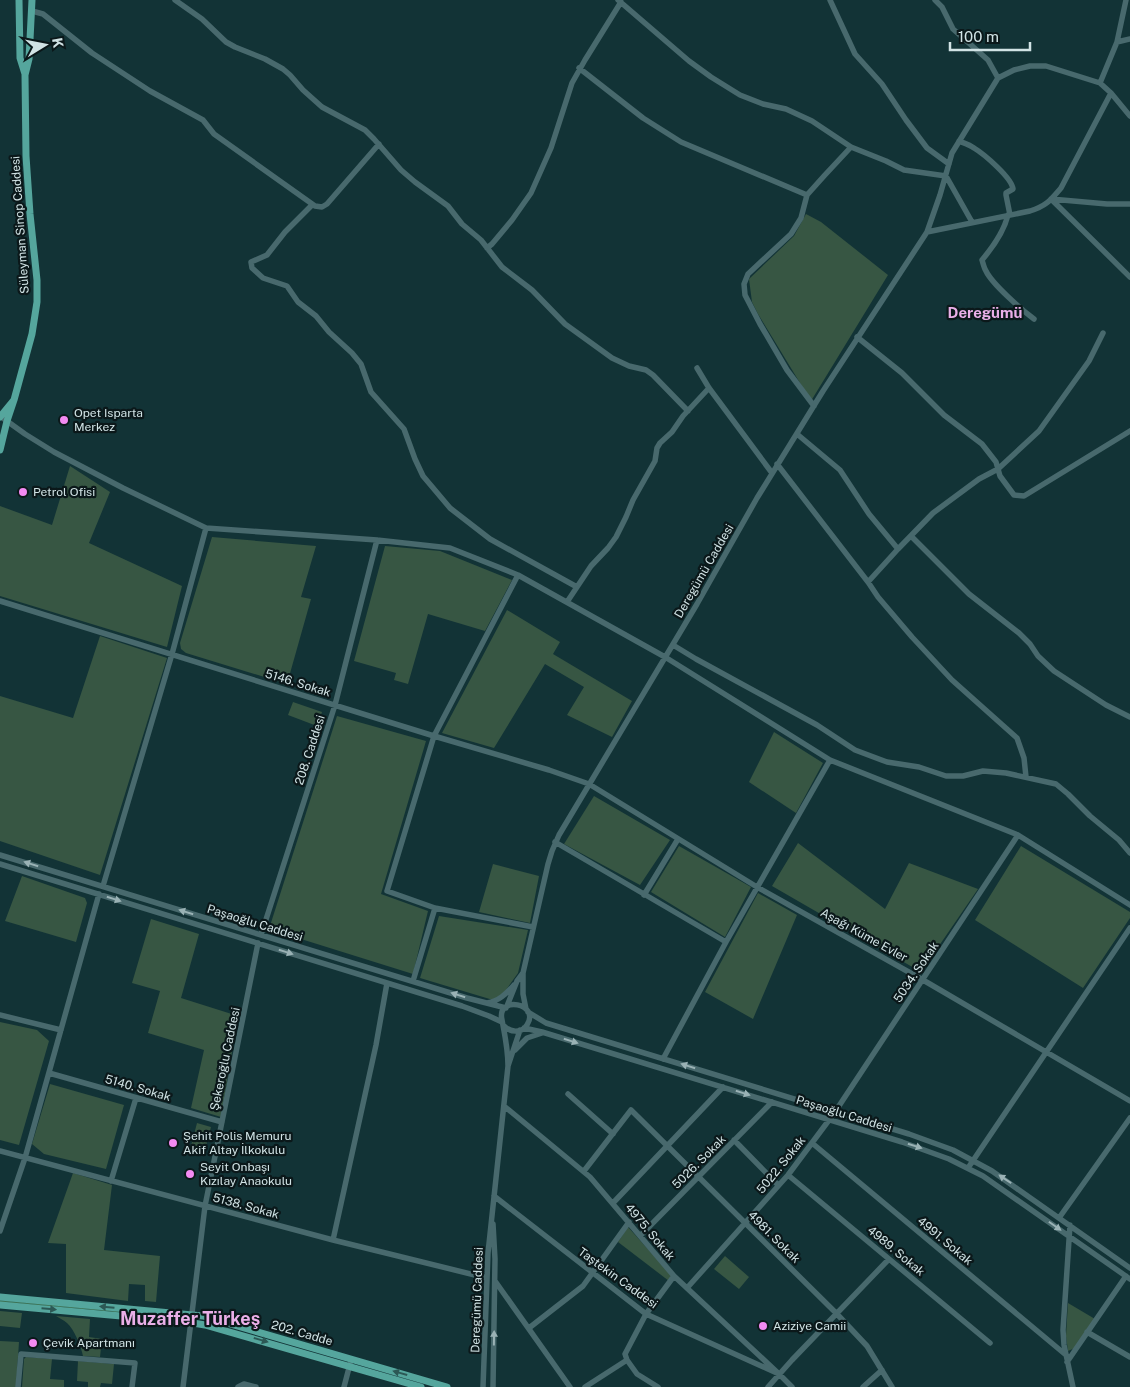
<svg xmlns="http://www.w3.org/2000/svg" width="1130" height="1387" font-family="'Public Sans',sans-serif">
<style>
.green{fill:#375643}
.forest{fill:#3c7153}
.lines{fill:none;stroke-linecap:round;stroke-linejoin:round}
.minor{stroke:#48696d;stroke-width:5.5}
.major{stroke:#55a69d;stroke-width:7}
.oneway{fill:#9ab2b5}
.oneway2{fill:#2c5855}
.poi-dot{fill:#f38af2;stroke:#0b181a;stroke-width:2}
.labels{text-anchor:middle;dominant-baseline:central;stroke-width:4.5;stroke-linejoin:round;paint-order:stroke}
.street-label{font-size:12px;fill:#d1e3e5;stroke:#0b181a}
.poi-label{font-size:12px;fill:#d1e3e5;stroke:#0b181a;text-anchor:start}
.quarter-label{font-size:15px;font-weight:bold;fill:#eaafe8;stroke:#0b181a}
.district-label{font-size:18px;font-weight:bold;fill:#eaafe8;stroke:#0b181a}
</style>
<rect width="100%" height="100%" fill="#123336"/>
<path class="green" d="M806,214L821,222L888,275L811,401L758,314L752,302L749,279L794,236Z
M70,466L110,492L89,543L182,586L167,647L0,596V506L52,525Z
M212,537L316,546L301,597L311,599L287,684L186,653L181,649L180,643Z
M385,546L440,551L512,580L485,631L428,614L408,684L394,680L396,673L354,661Z
M507,610L560,642L553,654L632,701L612,737L567,715L584,687L545,664L494,748L442,733Z
M100,636L167,658L100,875L0,841V696L73,718Z
M293,702L322,712L317,726L288,715Z
M337,716L426,741L381,894L428,911L413,974L269,929Z
M774,732L823,763L796,813L749,782Z
M594,796L670,840L640,885L564,844Z
M798,843L885,909L909,863L978,889L921,972L772,886Z
M679,846L751,887L725,937L651,892Z
M1021,846L1130,912V918L1083,988L975,920Z
M493,864L539,876L530,923L479,912Z
M22,876L85,898L87,903L76,942L5,921Z
M758,893L797,915L753,1019L705,992Z
M439,916L528,930L518,973L503,994L493,1000L420,978Z
M151,919L199,934L181,998L238,1016L221,1117L191,1108L204,1050L148,1033L160,991L132,983Z
M0,1022L37,1030L49,1041L19,1145L0,1140Z
M50,1084L124,1105L106,1169L44,1154L32,1144Z
M197,1123L211,1127L205,1150L191,1146Z
M73,1173L112,1185L104,1250L160,1256L156,1302L145,1301V1285L129,1284L128,1301L66,1293V1244L48,1243Z
M628,1227L673,1277L669,1281L618,1242Z
M725,1256L749,1277L739,1289L714,1269Z
M1068,1303L1095,1319L1075,1348L1068,1351L1066,1336Z
M0,1311L22,1313L20,1328L0,1326Z
M56,1316L90,1319L89,1337L102,1339L100,1357L83,1356C81,1346 74,1329 67,1323C64,1320 59,1318 56,1316Z
M0,1341L19,1342L16,1387H0Z
M26,1357L52,1359L50,1379L64,1380V1387H22L24,1359Z
M78,1361L114,1364L112,1384L101,1383L100,1387H88V1382L77,1381Z"/>
<path class="forest" d="M0,1300L173,1316L172,1317L0,1302Z"/>
<g class="lines">
<path class="minor" d="M175,0L202,19L226,42L235,47L265,59L283,69L290,75L303,90L322,107L365,130L374,139L401,170L415,182L448,206L462,224L481,240L502,267L532,290L565,324L612,358L629,366L646,370L653,375L688,411
M618,0L689,61L711,77L740,95L763,104L786,109L812,121L851,147L886,161L904,170L946,176L972,222
M830,0L855,54L882,84L906,120L927,148L949,164
M935,0L942,7L953,29L988,60L998,78
M32,11L43,14L92,53L150,91L203,120L214,134L315,206L322,207L327,204L379,144
M1117,42L1130,39
M579,68L643,118L681,142L807,195
M1100,83L1117,42L1126,0
M959,141C964,143 970,145 974,148C984,154 1012,178 1013,189L1006,193V195L1010,215
M1051,199L1130,277
M1051,199L1107,204H1130
M312,205L285,232L267,255L251,262L252,268L263,278L287,286L298,302L316,316L329,332L352,353L361,364L371,392L404,429L415,459L423,476L450,508L490,539L577,587
M1008,215C1004,231 993,247 982,260C983,263 984,268 986,271C992,284 1022,310 1034,319
M927,232L1030,211C1046,206 1050,201 1061,188L1111,93
M487,248L492,244L512,220L531,193L551,148L572,83L585,60L621,2
M857,337L902,373L944,415L982,444L996,462L1000,476L1014,495L1024,496L1130,431
M697,368L709,388L772,473
M814,406L787,370L760,324L745,295L744,284L748,274L791,234L801,218L807,195L824,176L851,147
M0,416L25,434L54,452L123,488L206,528L377,540L450,548L518,575L665,657L830,760L1018,835L1130,905
M797,434L840,470L869,514L898,549
M777,464L868,582L878,597L912,637L952,680L1017,738L1024,758L1026,777
M911,536L969,594L1019,633L1030,644L1038,656L1054,671L1106,705L1130,717
M518,575L434,736L387,891L435,908L533,927
M868,582L898,549L933,513L979,479L998,469L1039,431L1089,361L1103,333
M0,601L434,736L549,770L589,784L757,887L923,980L1130,1101
M567,602L591,566L608,548L616,537L626,517L633,500L655,461L657,448L660,443L672,432L683,416L709,388
M673,645L696,659L817,725L855,750L887,762L919,767L946,776H963L983,771L1006,773L1056,784L1068,794L1090,816L1119,840L1130,853
M555,842L726,942L830,760
M0,855L467,998L506,1008
M0,864L462,1006L489,1016L502,1022
M103,886L172,654L206,528
M644,895L678,839
M261,935L335,705L377,540
M523,973L548,864L552,851L559,835L697,604L757,498L823,391L927,232L940,195L952,153L998,78L1014,70L1030,66H1046L1100,83L1111,93L1130,116
M413,981L435,908
M487,1003C499,1001 506,994 514,985
M507,1006L517,981L523,973V994L526,1009
M528,1012L546,1023L909,1134L953,1150L992,1171L1130,1268
M0,1015L61,1030
M504,1026C510,1032 521,1034 527,1025C541,1003 496,995 502,1020C505,1036 508,1049 508,1066L520,1030
M524,1028L542,1032L902,1142L949,1159L983,1176L1130,1279
M515,1050L527,1038L542,1033
M663,1059L726,942
M49,1073L222,1122
M568,1094L613,1134
M504,1106L590,1177L674,1276L779,1374
M734,1140L778,1185
M812,1143L1066,1355
M0,1151L333,1240L487,1278
M968,1168L1130,928
M584,1171L631,1110L836,1313L867,1346L892,1387
M788,1175L990,1343
M111,1181L136,1098
M494,1196L646,1314L779,1374L792,1387
M613,1203L723,1087
M1059,1218L1130,1118
M1070,1225L1063,1330L1064,1345L1073,1387
M0,1231L25,1158L99,894
M640,1236L772,1102
M333,1240L376,1045L387,983
M495,1281L570,1387
M687,1288L788,1175L835,1112L1018,835
M529,1328L583,1286L629,1222
M1087,1332L1130,1357
M627,1360L637,1374L658,1387
M1067,1362L1126,1276
M18,1387L21,1354L135,1363L132,1387
M183,1387L205,1206L258,943
M238,1387L244,1384L256,1387
M344,1387L350,1364
M483,1387L488,1253L508,1066
M493,1387L495,1259L493,1224
M585,1387L627,1360L625,1354L646,1314L674,1276
M768,1387L792,1360L889,1259
M863,1387L882,1370"/>
<path class="major" d="M19,0L20,58L25,74
M14,400L32,334L37,302V280L30,214L26,156L25,75L29,59L32,0
M0,417L14,400L7,421L0,450
M0,1297L203,1316L447,1387
M0,1305L187,1322L205,1325L421,1387"/>
</g>
<defs><path id="oneway-solid" d="M-6-.8H1V-3.2L6.5 0L1 3.2V.8H-6Z" transform="scale(1.25)"/></defs>
<g class="oneway">
<use href="#oneway-solid" transform="translate(31 864) rotate(-163)"/>
<use href="#oneway-solid" transform="translate(114 899) rotate(17)"/>
<use href="#oneway-solid" transform="translate(186 912) rotate(-163)"/>
<use href="#oneway-solid" transform="translate(286 952) rotate(17)"/>
<use href="#oneway-solid" transform="translate(458 995) rotate(-163)"/>
<use href="#oneway-solid" transform="translate(571 1041) rotate(17)"/>
<use href="#oneway-solid" transform="translate(688 1066) rotate(-163)"/>
<use href="#oneway-solid" transform="translate(743 1093) rotate(17)"/>
<use href="#oneway-solid" transform="translate(915 1146) rotate(18)"/>
<use href="#oneway-solid" transform="translate(1005 1179) rotate(-146)"/>
<use href="#oneway-solid" transform="translate(1055 1226) rotate(35)"/>
<use href="#oneway-solid" transform="translate(494 1338) rotate(-89)"/>
</g>
<g class="oneway2">
<use href="#oneway-solid" transform="translate(107 1307) rotate(-175)"/>
<use href="#oneway-solid" transform="translate(49 1309) rotate(5)"/>
<use href="#oneway-solid" transform="translate(261 1340) rotate(16)"/>
<use href="#oneway-solid" transform="translate(400 1373) rotate(-164)"/>
</g>
<g class="poi-dot">
<circle cx="64" cy="420" r="5"/>
<circle cx="23" cy="492" r="5"/>
<circle cx="173" cy="1143" r="5"/>
<circle cx="190" cy="1174" r="5"/>
<circle cx="763" cy="1326" r="5"/>
<circle cx="33" cy="1343" r="5"/>
</g>
<g class="labels">
<g class="street-label">
<text transform="translate(20 225) rotate(-94)">Süleyman Sinop Caddesi</text>
<text transform="translate(704 571) rotate(-60)">Deregümü Caddesi</text>
<text transform="translate(298 683) rotate(17)">5146. Sokak</text>
<text transform="translate(310 750) rotate(-72)">208. Caddesi</text>
<text transform="translate(255 923) rotate(17)">Paşaoğlu Caddesi</text>
<text transform="translate(864 935) rotate(29)">Aşağı Küme Evler</text>
<text transform="translate(916 972) rotate(-56)">5034. Sokak</text>
<text transform="translate(225 1059) rotate(-78)">Şekeroğlu Caddesi</text>
<text transform="translate(138 1088) rotate(16)">5140. Sokak</text>
<text transform="translate(844 1114) rotate(17)">Paşaoğlu Caddesi</text>
<text transform="translate(699 1162) rotate(-45)">5026. Sokak</text>
<text transform="translate(781 1165) rotate(-51)">5022. Sokak</text>
<text transform="translate(246 1206) rotate(15)">5138. Sokak</text>
<text transform="translate(650 1232) rotate(50)">4975. Sokak</text>
<text transform="translate(774 1237) rotate(45)">4981. Sokak</text>
<text transform="translate(945 1241) rotate(40)">4991. Sokak</text>
<text transform="translate(896 1251) rotate(40)">4989. Sokak</text>
<text transform="translate(618 1278) rotate(36)">Taştekin Caddesi</text>
<text transform="translate(477 1300) rotate(-88)">Deregümü Caddesi</text>
<text transform="translate(302 1333) rotate(16)">202. Cadde</text>
</g>
<g class="poi-label">
<text x="74" y="413">Opet Isparta<tspan x="74" dy="14">Merkez</tspan></text>
<text x="33" y="492">Petrol Ofisi</text>
<text x="183" y="1136">Şehit Polis Memuru<tspan x="183" dy="14">Akif Altay İlkokulu</tspan></text>
<text x="200" y="1167">Seyit Onbaşı<tspan x="200" dy="14">Kızılay Anaokulu</tspan></text>
<text x="773" y="1326">Aziziye Camii</text>
<text x="43" y="1343">Çevik Apartmanı</text>
</g>
<g class="quarter-label">
<text x="985" y="312">Deregümü</text>
</g>
<g class="district-label">
<text x="190" y="1318">Muzaffer Türkeş</text>
</g>
</g>
<g transform="translate(45 45) rotate(80)" stroke="#0b181a" stroke-width="4" paint-order="stroke">
<path d="M0-4L9 19L0 12L-9 19Z" fill="#d1e3e5"/>
<text y="-8" font-size="14" font-weight="bold" text-anchor="middle" fill="#d1e3e5">K</text>
</g>
<path d="M950 42v8h80v-8" fill="none" stroke="#d1e3e5" stroke-width="2.5"/>
<text x="958" y="42" font-size="15" fill="#d1e3e5" stroke="#0b181a" stroke-width="4" paint-order="stroke">100 m</text>
</svg>
